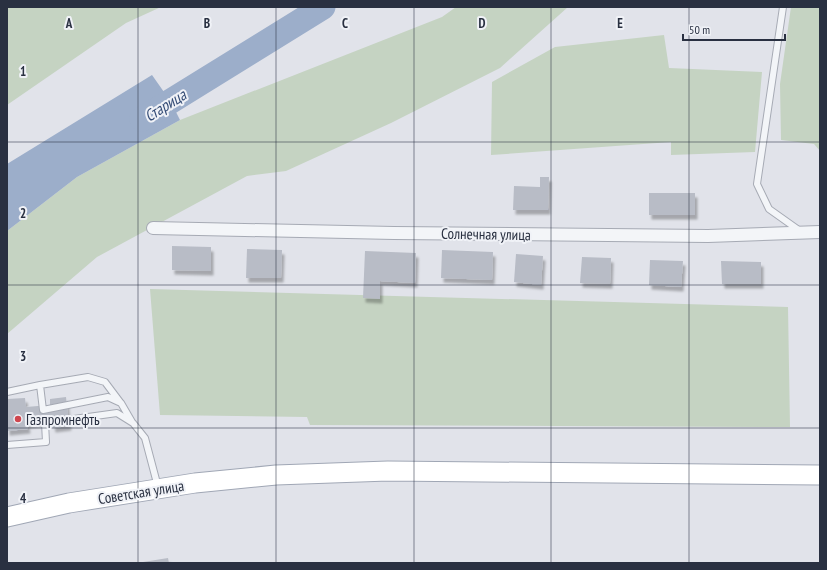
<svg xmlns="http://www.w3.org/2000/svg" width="827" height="570" font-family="'PT Sans Narrow',sans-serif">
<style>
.green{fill:#c5d3c2}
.water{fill:#9caeca}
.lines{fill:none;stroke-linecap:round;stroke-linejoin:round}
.river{stroke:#9caeca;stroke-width:25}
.building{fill:#b8bcc6;filter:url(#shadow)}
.service-casing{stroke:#a6aab4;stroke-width:8}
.minor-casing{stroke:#a6aab4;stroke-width:14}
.primary-casing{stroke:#a0a7b5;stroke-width:21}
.service{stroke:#f3f5f8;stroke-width:6}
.minor{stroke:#f3f5f8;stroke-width:12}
.primary{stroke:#fff;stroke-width:19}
.grid{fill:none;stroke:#293041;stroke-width:1;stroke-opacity:0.55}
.poi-dot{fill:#cf464e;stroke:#f0f2f7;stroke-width:1.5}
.labels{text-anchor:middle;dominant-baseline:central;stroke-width:4;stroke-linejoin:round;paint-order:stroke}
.street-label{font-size:15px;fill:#293041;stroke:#f0f2f7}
.poi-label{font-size:15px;fill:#293041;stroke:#f0f2f7;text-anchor:start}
.water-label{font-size:16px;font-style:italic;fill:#334b75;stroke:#f0f2f7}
.grid-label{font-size:13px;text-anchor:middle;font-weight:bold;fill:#293041;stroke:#f0f2f7;stroke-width:4;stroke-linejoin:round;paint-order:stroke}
</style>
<defs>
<filter id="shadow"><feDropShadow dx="2.5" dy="4.5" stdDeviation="1" flood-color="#0004"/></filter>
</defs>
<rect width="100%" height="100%" fill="#e1e3ea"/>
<path class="green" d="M7,7H161L126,23L7,105Z
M456,7H568L500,68L391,123L286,171L247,176L97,257L7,334V231L77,177L180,120L442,17Z
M791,7H820V151L814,144L781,140L780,84Z
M664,35L669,68L762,72L755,152L671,155V142L491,155L492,82L555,47Z
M150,289L788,307L790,427L310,425L307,417L160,415Z"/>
<path class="water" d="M152,75L171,102L180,120L77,177L7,231V164Z"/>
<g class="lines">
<path class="river" d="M142,119L323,7"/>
</g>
<path class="building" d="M540,177H549L548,210H513L514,186L540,187Z
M649,193H695V215H649Z
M172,246L211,247V271L172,270Z
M247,249L282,250L281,278H246Z
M442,250L493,252L492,280L441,278Z
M365,251L416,253L415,283L380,281V299L363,298Z
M516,254L543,256L541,285L514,282Z
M582,257L611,258L610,284L580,283Z
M650,260L683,261L681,287L649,285Z
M721,261L761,262V284H722Z
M66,397L69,426L53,428L52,421L27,424L28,429L7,431V399L25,398L26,407L50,405V399Z
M168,558L169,563H143V562Z"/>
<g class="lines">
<defs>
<path id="service" d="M783,7L757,184L769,209L800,231
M40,385L88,377L105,382L120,402
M7,392L40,385L43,410L108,397L121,403L132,422
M7,445L46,442L45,423L117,413L133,423L145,438L158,487"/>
<path id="minor" d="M153,228L394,233L708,236L820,232"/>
<path id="primary" d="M7,517L69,503L195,483L276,475L388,471L820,475"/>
</defs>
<use href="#service" class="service-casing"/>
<use href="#minor" class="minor-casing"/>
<use href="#primary" class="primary-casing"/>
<use href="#service" class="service"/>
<use href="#minor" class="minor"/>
<use href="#primary" class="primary"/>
</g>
<path class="grid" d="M138,7V563M276,7V563M414,7V563M551,7V563M689,7V563M7,142H820M7,285H820M7,428H820"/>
<circle class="poi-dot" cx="18" cy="419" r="4"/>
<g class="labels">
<g class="street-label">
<text transform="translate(486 234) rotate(1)">Солнечная улица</text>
<text transform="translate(141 492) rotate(-9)">Советская улица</text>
</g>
<g class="poi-label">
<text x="26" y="419">Газпромнефть</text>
</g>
<g class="water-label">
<text transform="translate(165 105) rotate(-32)">Старица</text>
</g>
</g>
<g class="grid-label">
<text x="69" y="28">A</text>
<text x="207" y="28">B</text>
<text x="345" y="28">C</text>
<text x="482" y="28">D</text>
<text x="620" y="28">E</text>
<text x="23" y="76">1</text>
<text x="23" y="218">2</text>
<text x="23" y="361">3</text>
<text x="23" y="503">4</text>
</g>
<rect width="827" height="570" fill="none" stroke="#293041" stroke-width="16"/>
<path d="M683 34v6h102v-6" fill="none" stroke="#293041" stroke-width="2"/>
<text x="689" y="34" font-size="12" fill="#293041" stroke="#f0f2f7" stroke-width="3" paint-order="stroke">50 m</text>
</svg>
